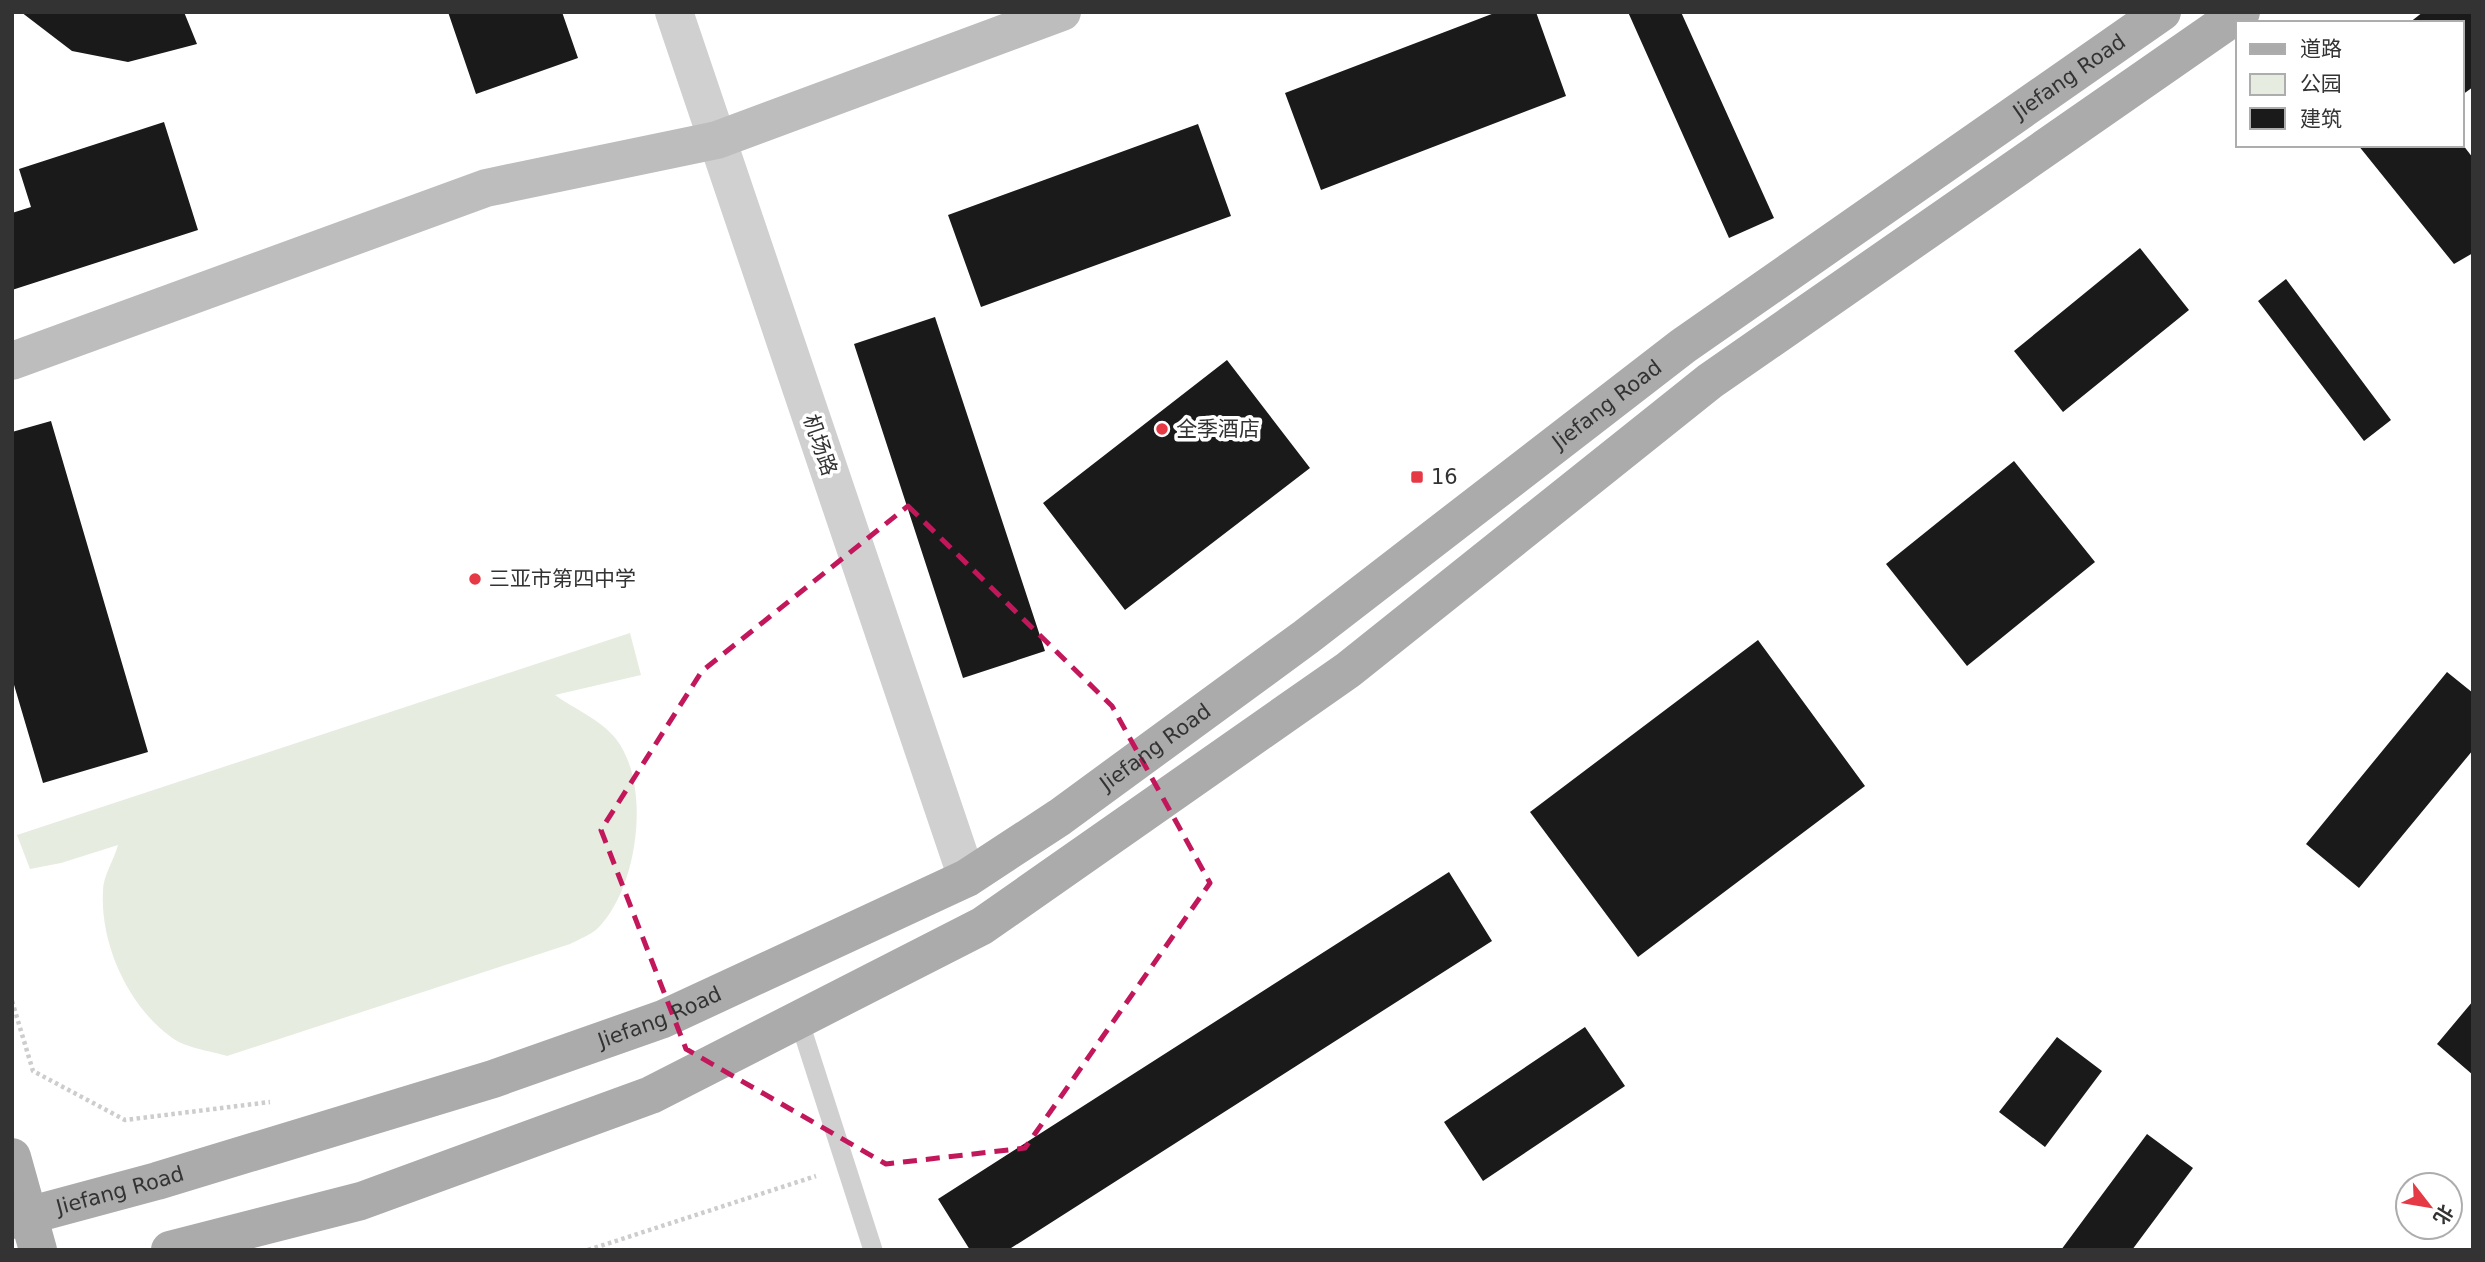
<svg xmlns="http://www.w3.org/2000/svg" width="2485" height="1262" font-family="'DejaVu Sans','Noto Sans SC',sans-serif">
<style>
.green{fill:#e6ecdf}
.building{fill:#1a1a1a}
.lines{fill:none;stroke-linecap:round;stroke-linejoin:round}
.path{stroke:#cdcdcd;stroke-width:4.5;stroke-dasharray:3.5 3.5;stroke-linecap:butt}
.lane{stroke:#d0d0d0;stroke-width:19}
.street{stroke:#d0d0d0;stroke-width:38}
.secondary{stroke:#bdbdbd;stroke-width:38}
.primary{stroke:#ababab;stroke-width:38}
.marked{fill:none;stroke:#c2185b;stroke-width:5;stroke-dasharray:14 9;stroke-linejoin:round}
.poi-dot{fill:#e63946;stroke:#fff;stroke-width:2.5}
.labels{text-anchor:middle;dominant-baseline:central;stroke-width:7;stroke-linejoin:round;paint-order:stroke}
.street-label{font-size:21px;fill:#333;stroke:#fff}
.poi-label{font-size:21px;fill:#333;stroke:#fff;text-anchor:start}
</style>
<rect width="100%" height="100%" fill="#fff"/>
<path class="green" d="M630,633L641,675L555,695C576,710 600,719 616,739C652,785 638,888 598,928C591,935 579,939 570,944L227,1056C211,1051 185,1048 171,1037C128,1006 100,944 103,891C103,876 114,860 118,845L61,863L30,869L17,835Z"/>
<path class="building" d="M21,12H184L197,44L128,62L72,51Z
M448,12H562L578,58L476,94Z
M1497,12H1536L1566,96L1321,190L1285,93Z
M1628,12H1681L1774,218L1729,238Z
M2423,12H2473V87L2462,95V23H2409Z
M164,122L198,230L12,290V213L31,207L19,169Z
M1198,124L1231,216L981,307L948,215Z
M2358,145H2463L2473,158V253L2454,264Z
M2140,248L2189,310L2063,412L2014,351Z
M2286,279L2391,420L2364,441L2258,301Z
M935,317L1045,651L963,678L854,344Z
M1227,360L1310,468L1125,610L1043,503Z
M51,421L148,752L43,783L12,678V432Z
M2014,461L2095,562L1967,666L1886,564Z
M1758,640L1865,786L1638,957L1530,812Z
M2447,672L2473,693V750L2359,888L2306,844Z
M1449,872L1492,941L1008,1250H970L938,1199Z
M2473,1001V1075L2437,1044Z
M1585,1027L1625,1086L1483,1181L1444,1122Z
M2057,1037L2102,1071L2045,1147L1999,1112Z
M2147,1134L2193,1168L2132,1250H2061Z"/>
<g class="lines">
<path class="path" d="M12,1001L33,1071L125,1120L270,1102
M588,1250L816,1176"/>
<path class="lane" d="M799,1020L873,1250"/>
<path class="street" d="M674,12L967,878"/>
<path class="secondary" d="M12,361L486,188L717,140L1062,12"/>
<g class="primary">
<path d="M12,1157L38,1250"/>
<path id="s1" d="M12,1220L157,1181L493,1079L663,1019L967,878L1060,817L1306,637L1683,346L2162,12"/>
<path d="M170,1250L361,1201L651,1095L982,926L1348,670L1710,381L2241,12"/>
</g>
</g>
<path class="marked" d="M908,506L1112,706L1210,883L1025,1148L886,1164L686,1049L601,830L702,671Z"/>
<g class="poi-dot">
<circle cx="1162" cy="429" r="7"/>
<rect x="1410" y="470" width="14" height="14" rx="3.5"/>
<circle cx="475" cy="579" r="7"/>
</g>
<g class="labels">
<g class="street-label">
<text stroke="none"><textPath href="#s1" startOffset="2380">Jiefang Road</textPath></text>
<text stroke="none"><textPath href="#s1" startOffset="1813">Jiefang Road</textPath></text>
<text transform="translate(820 445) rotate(71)">机场路</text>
<text stroke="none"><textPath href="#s1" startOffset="1246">Jiefang Road</textPath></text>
<text stroke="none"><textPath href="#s1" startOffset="679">Jiefang Road</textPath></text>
<text stroke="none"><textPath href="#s1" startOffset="112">Jiefang Road</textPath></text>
</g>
<g class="poi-label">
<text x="1176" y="429">全季酒店</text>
<text x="1431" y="477">16</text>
<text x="489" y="579">三亚市第四中学</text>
</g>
</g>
<rect width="2485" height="1262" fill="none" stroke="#333333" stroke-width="28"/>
<rect x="2236" y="21" width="228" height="126" fill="#ffffff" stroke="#adadad" stroke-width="2"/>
<rect x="2250" y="44" width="35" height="10" fill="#ababab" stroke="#adadad" stroke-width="2"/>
<text x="2300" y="56" font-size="21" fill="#333333">道路</text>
<rect x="2250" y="74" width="35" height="21" fill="#e6ecdf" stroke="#adadad" stroke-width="2"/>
<text x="2300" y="91" font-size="21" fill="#333333">公园</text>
<rect x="2250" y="108" width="35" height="21" fill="#1a1a1a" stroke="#adadad" stroke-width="2"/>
<text x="2300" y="126" font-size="21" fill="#333333">建筑</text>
<g transform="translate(2429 1206) rotate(121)"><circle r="33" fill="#ffffff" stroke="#adadad" stroke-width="2"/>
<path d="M0-5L12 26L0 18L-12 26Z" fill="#e63946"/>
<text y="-10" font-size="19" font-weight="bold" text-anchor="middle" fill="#333333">北</text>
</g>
</svg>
